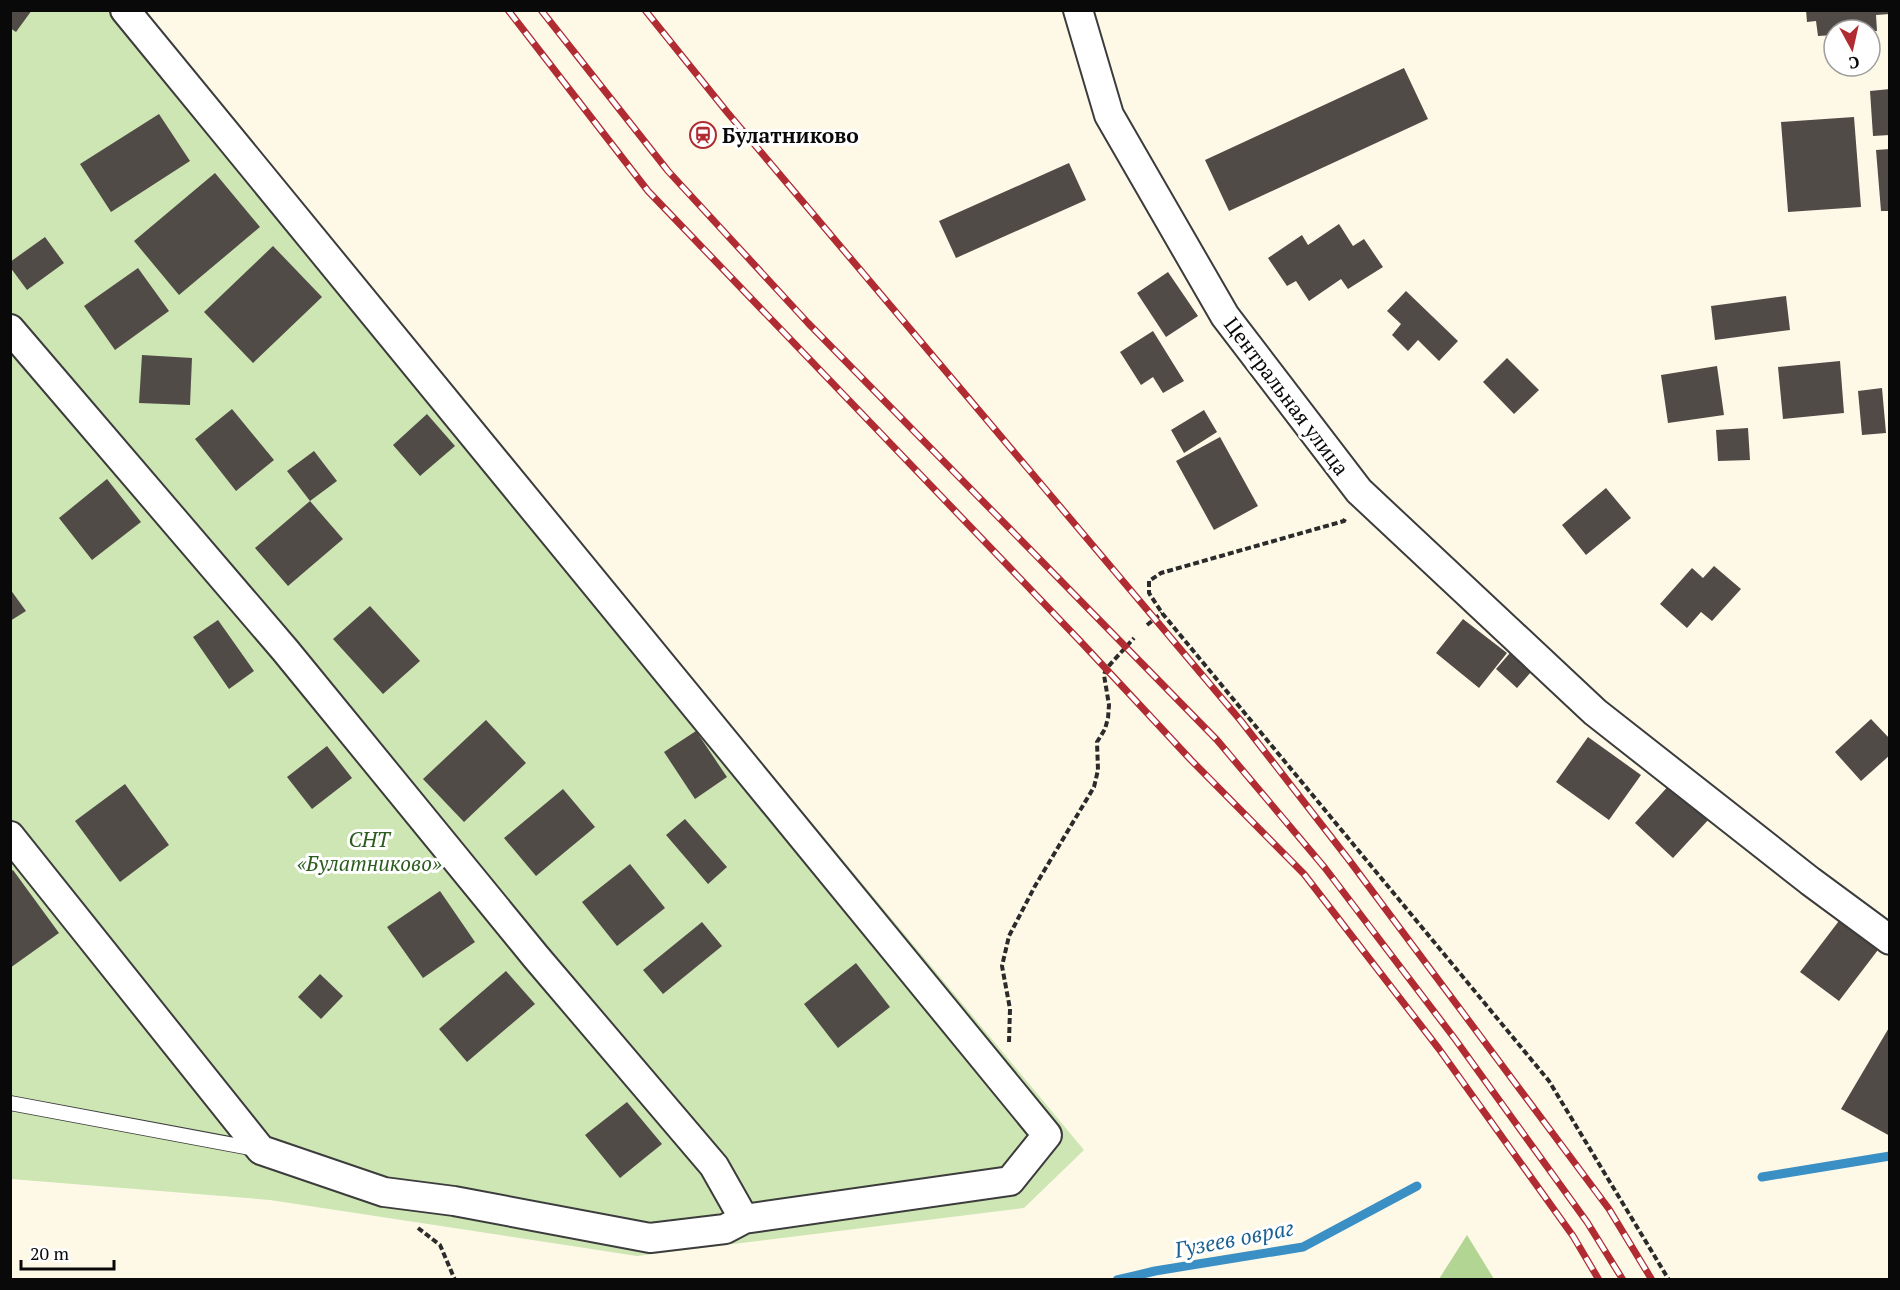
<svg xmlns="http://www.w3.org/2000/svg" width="1900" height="1290" font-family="'PT Serif',serif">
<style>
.green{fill:#cee5b4}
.forest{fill:#b2d594}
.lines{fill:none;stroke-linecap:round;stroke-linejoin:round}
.stream{stroke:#3a8fc5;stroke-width:9}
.building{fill:#514b47}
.lane-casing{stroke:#3c3c3c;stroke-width:16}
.street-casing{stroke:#3c3c3c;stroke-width:32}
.path{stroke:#2b2b2b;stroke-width:4;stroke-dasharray:6 3;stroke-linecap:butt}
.lane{stroke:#fff;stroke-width:14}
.street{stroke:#fff;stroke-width:28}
.rail-casing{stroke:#b02b32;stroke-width:7}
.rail{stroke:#fff;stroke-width:4.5;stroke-dasharray:14;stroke-linecap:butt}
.labels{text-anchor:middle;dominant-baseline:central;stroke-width:6;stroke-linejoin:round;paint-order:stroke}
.poi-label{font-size:21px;font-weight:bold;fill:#090909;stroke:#fff;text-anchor:start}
.street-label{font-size:21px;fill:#090909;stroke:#fff}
.park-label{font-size:21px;font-style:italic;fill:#2c5c1f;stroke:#fff}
.water-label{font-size:22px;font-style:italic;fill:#1b6092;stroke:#fff}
</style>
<rect width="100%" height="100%" fill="#fef9e7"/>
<path class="green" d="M10,11H137L1084,1150L1024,1208L637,1256L270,1200L11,1179Z"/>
<path class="forest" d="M1467,1235L1494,1279H1439Z"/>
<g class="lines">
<path class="stream" d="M1762,1177L1890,1156
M1117,1280L1155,1271L1303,1247L1417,1186"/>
</g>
<path class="building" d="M10,10H32L16,32L10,28Z
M1806,10H1890V14L1876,15L1877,31L1834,30V35L1818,36L1816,21L1807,22Z
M1404,68L1428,119L1229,211L1205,160Z
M1890,89V135L1873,136L1870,91Z
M159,114L190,161L111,212L80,164Z
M1854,117L1861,207L1788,212L1781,122Z
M1890,149V211H1881L1876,150Z
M1069,163L1086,200L956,258L939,221Z
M215,173L260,227L179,295L134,241Z
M1339,224L1353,246L1364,239L1383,267L1348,289L1341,279L1309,301L1296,281L1287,286L1268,258L1302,235L1308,245Z
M45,237L64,263L27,290L10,267V262Z
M273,246L322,297L253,363L204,312Z
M138,268L169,311L115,350L84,306Z
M1168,272L1198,316L1166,337L1137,293Z
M1406,291L1458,341L1439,361L1418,340L1408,351L1392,335L1401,324L1387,311Z
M1786,296L1790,330L1715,340L1711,306Z
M1153,331L1184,381L1163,393L1153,377L1141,385L1120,352Z
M142,355L192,358L190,405L139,403Z
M1507,358L1539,390L1514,414L1483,382Z
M1840,361L1844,413L1783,419L1778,367Z
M1717,366L1724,415L1668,423L1661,375Z
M1882,388L1886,433L1862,435L1858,391Z
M232,409L274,460L236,491L195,439Z
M1204,410L1217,432L1184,453L1171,430Z
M427,414L455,446L420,476L393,445Z
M1748,428L1750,460L1718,461L1716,430Z
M1220,437L1258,506L1214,530L1176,461Z
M314,451L337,481L310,501L287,471Z
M107,479L141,522L92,560L59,518Z
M1606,488L1631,518L1586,555L1562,525Z
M310,501L343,539L288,586L255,548Z
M1714,566L1741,589L1712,621L1701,612L1687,628L1660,604L1692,568L1703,578Z
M10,589L26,611L10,621Z
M370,606L420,661L383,694L333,639Z
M1463,619L1507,653L1479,688L1436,653Z
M218,620L254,671L229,689L193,637Z
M1516,646L1537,665L1517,688L1496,669Z
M1871,719L1890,739V755L1861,781L1835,752Z
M486,720L526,763L464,822L423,779Z
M696,731L727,777L695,799L664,752Z
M1588,737L1641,775L1609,820L1556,782Z
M327,746L352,778L312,809L287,777Z
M1671,783L1710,818L1673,858L1635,823Z
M125,784L169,845L120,882L75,821Z
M563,789L595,827L536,876L504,838Z
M685,819L727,867L708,884L666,835Z
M630,864L665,908L617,946L582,902Z
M13,870L59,933L10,968V872Z
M440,891L475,942L423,978L387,927Z
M1845,913L1884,942L1839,1001L1800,972Z
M702,922L722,946L663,994L643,970Z
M856,963L890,1007L838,1048L804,1004Z
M506,971L535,1004L467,1062L439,1029Z
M320,974L343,996L321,1019L298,997Z
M1890,1026V1136L1841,1109Z
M627,1102L662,1144L620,1178L585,1135Z"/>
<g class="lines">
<defs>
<path id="lane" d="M10,1103L256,1149"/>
<path id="street" d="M1078,10L1109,115L1225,316L1359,491L1595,712L1810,881L1890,940
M10,329L285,650L536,957L714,1166L744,1219
M10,836L261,1150L384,1192L454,1201L650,1238L725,1229L744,1219L1010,1181L1047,1135L125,10"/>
</defs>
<use href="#lane" class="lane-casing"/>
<use href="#street" class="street-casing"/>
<path class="path" d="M1345,519L1344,521L1161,573L1149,581V593L1162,613L1549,1081L1669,1280
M1147,625L1162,613
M1009,1042L1010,1009L1002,966L1009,936L1035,886L1094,787L1098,770L1097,742L1105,729L1108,718L1109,705L1104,675L1106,669L1134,638
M418,1228L440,1245L455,1280"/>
<use href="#lane" class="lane"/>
<use href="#street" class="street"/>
<defs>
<path id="rail" d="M508,10L648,191L1081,642L1191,760L1304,874L1439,1049L1573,1236L1599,1280
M541,10L668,171L808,323L1217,740L1325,868L1455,1039L1587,1222L1623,1280
M645,10L727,112L1241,721L1349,860L1609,1209L1652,1280"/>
</defs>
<use href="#rail" class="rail-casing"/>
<use href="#rail" class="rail"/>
</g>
<defs>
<symbol id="station-ring" viewBox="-11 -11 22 22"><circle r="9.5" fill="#fff" stroke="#b02b32" stroke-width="1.5"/><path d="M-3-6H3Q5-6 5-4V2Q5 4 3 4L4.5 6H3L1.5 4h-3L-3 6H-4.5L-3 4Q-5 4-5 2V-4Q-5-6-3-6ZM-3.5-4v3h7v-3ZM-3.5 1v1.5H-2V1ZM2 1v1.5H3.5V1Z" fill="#b02b32"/></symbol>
</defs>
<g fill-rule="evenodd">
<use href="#station-ring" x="688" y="120" width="30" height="30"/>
</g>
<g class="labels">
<g class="poi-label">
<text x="722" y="135">Булатниково</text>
</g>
<g class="street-label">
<text transform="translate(1287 396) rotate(53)">Центральная улица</text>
</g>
<g class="park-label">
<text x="369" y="839">СНТ<tspan x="369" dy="24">«Булатниково»</tspan></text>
</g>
<g class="water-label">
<text transform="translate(1234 1238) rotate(-11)">Гузеев овраг</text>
</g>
</g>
<rect width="1900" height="1290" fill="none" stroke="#090909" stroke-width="24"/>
<g transform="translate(1852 48) rotate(172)"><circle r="28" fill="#ffffff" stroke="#9d9d9d" stroke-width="1.5"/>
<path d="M0-4.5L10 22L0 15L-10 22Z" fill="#b02b32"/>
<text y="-9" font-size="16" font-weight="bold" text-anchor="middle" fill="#090909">С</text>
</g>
<path d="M21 1260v9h93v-9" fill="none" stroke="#090909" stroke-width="3"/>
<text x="30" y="1260" font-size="18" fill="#090909" stroke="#ffffff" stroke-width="4.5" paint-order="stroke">20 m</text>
</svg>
